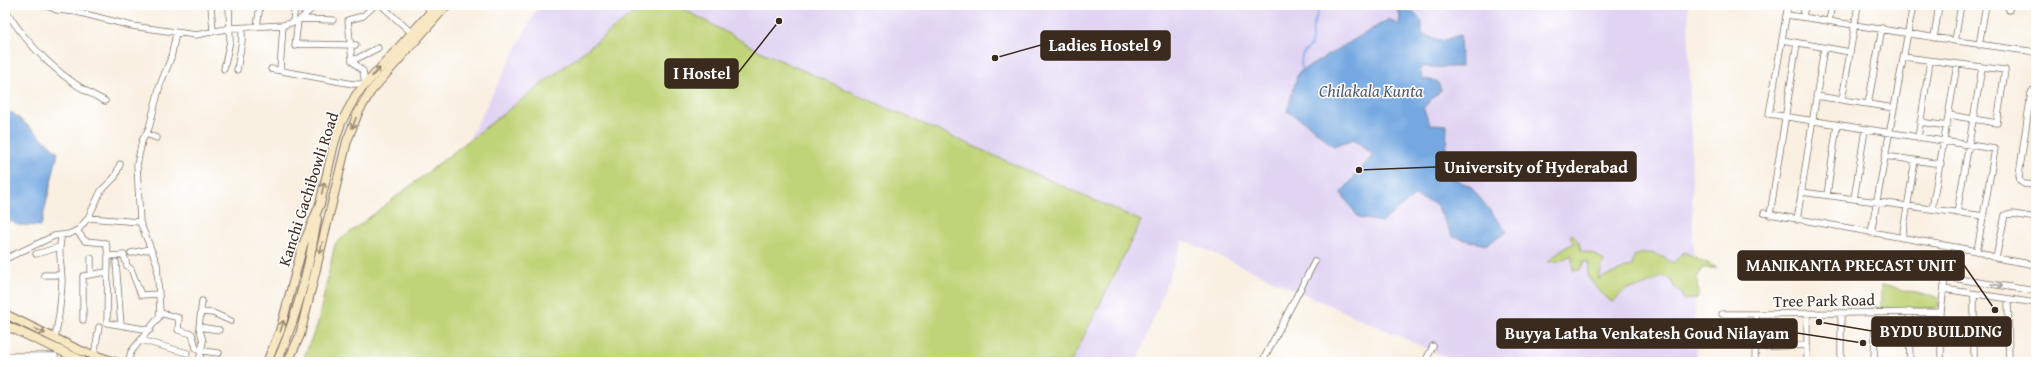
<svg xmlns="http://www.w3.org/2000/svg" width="2041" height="367" font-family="'Gentium Book Plus',serif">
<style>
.built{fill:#e1d4f3}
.green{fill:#bfd478;stroke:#7d7f4b}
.water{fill:#75a8e1;stroke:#586980}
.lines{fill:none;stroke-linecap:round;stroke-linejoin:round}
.stream{stroke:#75a8e1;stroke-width:1.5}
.street-casing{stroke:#7e6f63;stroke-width:7}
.secondary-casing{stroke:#7e6f63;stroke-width:10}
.street{stroke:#fff;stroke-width:5.5}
.secondary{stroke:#f7e8c3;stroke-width:8}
.oneway{stroke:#998970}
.oneway2{stroke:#a79f9a}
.labels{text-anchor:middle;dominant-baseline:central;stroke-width:3;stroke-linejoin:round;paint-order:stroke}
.street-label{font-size:16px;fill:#3b2a1e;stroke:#fff}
.water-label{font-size:17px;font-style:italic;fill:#525c6c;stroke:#fff}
.leader{fill:none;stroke:#3b2a1e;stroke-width:1.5}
.callout-dot{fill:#3b2a1e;stroke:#fff;stroke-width:1.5}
.callout{fill:#3b2a1e;stroke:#3b2a1e;stroke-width:1.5}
.callout-label{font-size:17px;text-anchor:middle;font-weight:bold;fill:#fff}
</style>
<rect width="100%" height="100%" fill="#fff"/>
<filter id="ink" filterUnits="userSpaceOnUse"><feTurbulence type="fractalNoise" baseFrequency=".025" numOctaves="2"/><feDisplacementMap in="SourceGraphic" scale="8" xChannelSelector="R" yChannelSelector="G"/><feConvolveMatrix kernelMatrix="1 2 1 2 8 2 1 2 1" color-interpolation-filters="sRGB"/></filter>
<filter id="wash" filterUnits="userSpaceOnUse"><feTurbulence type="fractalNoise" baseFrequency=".012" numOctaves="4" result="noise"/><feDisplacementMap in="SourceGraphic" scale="16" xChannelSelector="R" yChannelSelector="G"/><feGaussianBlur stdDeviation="0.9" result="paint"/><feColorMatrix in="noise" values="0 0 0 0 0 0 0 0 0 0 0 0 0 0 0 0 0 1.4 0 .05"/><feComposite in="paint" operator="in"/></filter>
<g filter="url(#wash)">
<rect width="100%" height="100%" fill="#f9f0e2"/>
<path class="built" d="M539,5H1688L1696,362H1457L1183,240L1137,362H353Z"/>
<path class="green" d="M644,5H676L764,53L1141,221L1071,362H302L318,323L335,244Z
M1572,234L1579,242L1581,251L1595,254L1604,261L1598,279L1632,266L1634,256C1651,250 1658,254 1673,263L1684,252L1717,268H1702L1697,278L1698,298L1683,300L1682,292L1675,288L1670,278L1661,276L1642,287L1626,289L1613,302L1605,297L1587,276L1589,263L1584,261L1580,270H1573L1572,255L1559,261L1548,262L1562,249L1575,243L1570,237Z
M1881,285L1939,298L1938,308L1881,309Z"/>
<path class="water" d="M1398,10L1413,12L1422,21V34L1442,41L1460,35L1461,67H1420L1422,79L1437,81L1441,90L1423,108L1430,124L1447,125L1446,153L1463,166L1453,178L1470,186L1507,232L1486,245L1453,237L1436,204L1414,196L1382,222L1359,218L1341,193L1373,155L1354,139L1333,146L1307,123L1287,111L1298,73L1389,19L1399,25L1400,16Z
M5,112L13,113L58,152L41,226L18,225L5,218Z"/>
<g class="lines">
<path class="stream" d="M1303,70L1301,64L1302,55L1311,45L1313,27L1320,5"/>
</g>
</g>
<g filter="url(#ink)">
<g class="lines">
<defs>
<path id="street" d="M45,5L57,10L77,12L132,26L196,35L231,28L283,25L298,21L316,5
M211,5L213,31
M381,5L414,35
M425,5L431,11
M1788,5L1769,114L1995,149L1977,251L1996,258L2036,265
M1896,5L1913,8
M5,9C28,47 64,82 105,101
M2009,10L2010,5
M1786,15C1867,26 1948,41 2029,51L2036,53
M1803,17L1805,5
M301,19L333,20
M1829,21L1832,5
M293,22L295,5
M257,27L260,5
M1934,38L1939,5
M1782,40L1850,52
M1955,41L1961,5
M296,44L356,45
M1979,45L1986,5
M295,46L298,21
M1904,57L2005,70L1997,123L1949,115
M352,61L378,48
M224,69L230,41L229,5
M271,69L353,84H365L363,71L352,61L348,20L363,16L375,5
M237,70L242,41V28
M280,70L283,25
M2036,89L2033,90L2031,93L2019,175L2020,181L2024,184L2036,185
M1816,96L1894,108
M1842,100L1858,5
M1868,104L1882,28
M1920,122L1947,126
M146,134L157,138
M1918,138L1930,61
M1885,156L1941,164
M1801,192L1984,216
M1827,195L1837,125
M1854,199L1865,130
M1932,209L1957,65
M1764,213L1977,251
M1957,213L1982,68
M1770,215L1797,43
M88,218L140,222L157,264L160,311L159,317L131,352L128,362
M1797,220L1824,48
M140,222L137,165L142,141L149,128L160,85L171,58L176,33
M77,231L85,241L106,243L108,254L110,256L124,255L127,266L131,269L141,295L159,294
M1871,233L1913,5
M1902,238L1915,160
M131,253L150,249
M36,254L60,247
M108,254L107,323L150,330
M91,258V273
M1996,258L2005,215L2013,214L2036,218
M5,259L54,236L69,234L78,230L88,218L101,191L115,177L120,164
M116,262L121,325
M44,275H61
M1944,289L2036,303
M1974,294V362
M2008,299L2009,362
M201,312L213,313L231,321
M1909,312L1910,362
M160,313L179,318L178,330L192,334L196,348L202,351L219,353
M1807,313V362
M1841,313V362
M1722,314H1756
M83,320V276L106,272
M199,327L219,330
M55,338C59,319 61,301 62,282C62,266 57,249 62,235
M141,340L187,353
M1756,347L1807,345
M94,355L99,327
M5,356H55
M199,362L203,341L199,327L202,301
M1262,362L1315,261
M1425,362L1433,346
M1755,362L1756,314L1941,312
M1874,362L1875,312
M1941,362V312L1945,277L2036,291"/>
<path id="secondary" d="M5,314L79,350L115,362
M5,325L85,362
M267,362L280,331L303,245L320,204L334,144L341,123L356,95L437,5
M277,362C297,317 309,268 317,219
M288,362L300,335L347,141L358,113L371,91L447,5"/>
</defs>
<use href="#street" class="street-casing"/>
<use href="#secondary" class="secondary-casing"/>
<use href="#street" class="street"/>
<use href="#secondary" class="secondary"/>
</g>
<defs><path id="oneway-shaft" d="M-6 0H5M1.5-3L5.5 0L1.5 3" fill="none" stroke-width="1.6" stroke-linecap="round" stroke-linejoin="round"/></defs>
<g class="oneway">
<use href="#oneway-shaft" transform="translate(376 72) rotate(-47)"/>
<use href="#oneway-shaft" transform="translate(354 123) rotate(111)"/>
<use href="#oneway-shaft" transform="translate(323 188) rotate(-77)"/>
<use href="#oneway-shaft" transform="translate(321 248) rotate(103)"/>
<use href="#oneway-shaft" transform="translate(282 326) rotate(-74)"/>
<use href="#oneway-shaft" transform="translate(40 331) rotate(26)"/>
</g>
<use class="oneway2" href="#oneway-shaft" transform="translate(1997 285) rotate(8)"/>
</g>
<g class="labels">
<g class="street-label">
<text transform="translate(308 189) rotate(-72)">Kanchi Gachibowli Road</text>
<text transform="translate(1824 300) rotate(-1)">Tree Park Road</text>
</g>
<g class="water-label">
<text x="1371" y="90">Chilakala Kunta</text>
</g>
</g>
<path class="leader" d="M995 58L1041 45M779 21L738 73M1359 170L1436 167M1995 310L1964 265M1819 322L1872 331M1863 343L1797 333"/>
<g class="callout-dot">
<circle cx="995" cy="58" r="4"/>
<circle cx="779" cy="21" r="4"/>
<circle cx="1359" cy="170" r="4"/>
<circle cx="1995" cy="310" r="4"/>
<circle cx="1819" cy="322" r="4"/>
<circle cx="1863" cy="343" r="4"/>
</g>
<g class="callout">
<rect x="1041" y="31" width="129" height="29" rx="4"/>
<rect x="665" y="59" width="73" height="29" rx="4"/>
<rect x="1436" y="152" width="200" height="29" rx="4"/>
<rect x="1738" y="251" width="226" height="29" rx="4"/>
<rect x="1872" y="317" width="139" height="29" rx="4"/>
<rect x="1497" y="319" width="300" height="29" rx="4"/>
</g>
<g class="callout-label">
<text x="1105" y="51">Ladies Hostel 9</text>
<text x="702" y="79">I Hostel</text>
<text x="1536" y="173">University of Hyderabad</text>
<text x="1851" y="271">MANIKANTA PRECAST UNIT</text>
<text x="1941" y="337">BYDU BUILDING</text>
<text x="1647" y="339">Buyya Latha Venkatesh Goud Nilayam</text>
</g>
<rect width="2041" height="367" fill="none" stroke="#fff" stroke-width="20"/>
</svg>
